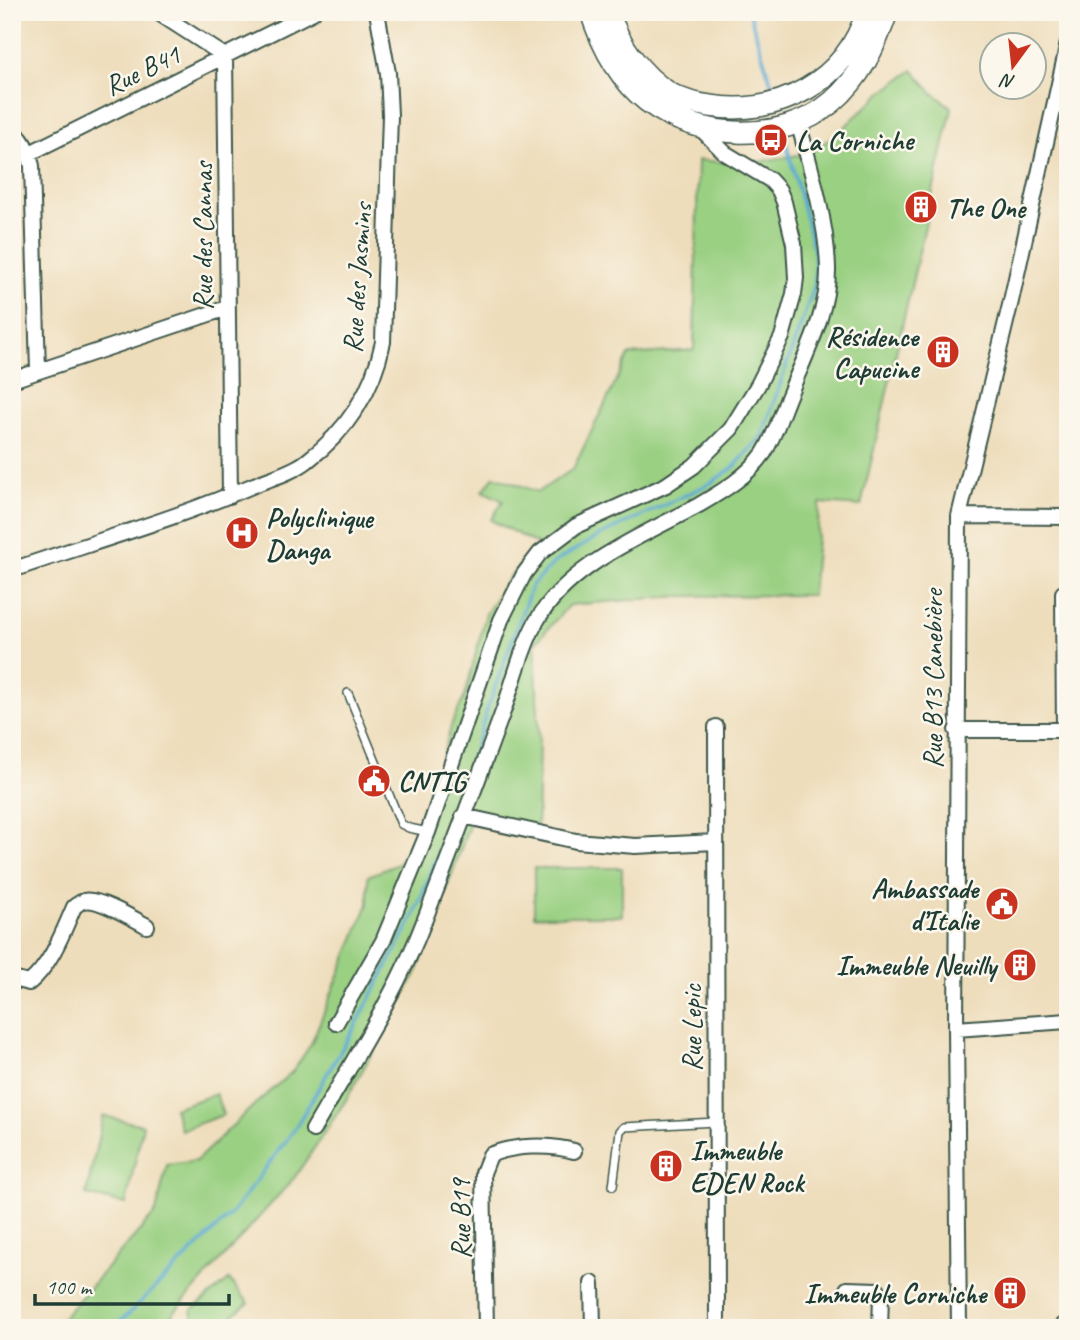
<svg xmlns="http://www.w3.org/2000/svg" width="1080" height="1340" font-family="Caveat,sans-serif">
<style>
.green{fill:#9ad082;stroke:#5c865b;stroke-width:2}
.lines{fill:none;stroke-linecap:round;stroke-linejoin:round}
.stream{stroke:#56a8d1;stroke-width:3.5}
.lane-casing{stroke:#3e5548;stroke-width:10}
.street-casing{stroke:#3e5548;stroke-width:18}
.secondary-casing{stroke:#3e5548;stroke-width:24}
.lane{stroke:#fff;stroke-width:7}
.street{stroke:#fff;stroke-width:14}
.secondary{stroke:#fff;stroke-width:21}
.labels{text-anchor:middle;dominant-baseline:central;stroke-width:5;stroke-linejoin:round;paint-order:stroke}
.street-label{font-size:28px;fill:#1f3d34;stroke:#fbf7ec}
.poi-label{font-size:28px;font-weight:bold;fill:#1f3d34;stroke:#fbf7ec;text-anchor:start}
</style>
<rect width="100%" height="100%" fill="#fbf7ec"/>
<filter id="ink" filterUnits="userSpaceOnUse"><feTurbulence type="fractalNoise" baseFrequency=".0143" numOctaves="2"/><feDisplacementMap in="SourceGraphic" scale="14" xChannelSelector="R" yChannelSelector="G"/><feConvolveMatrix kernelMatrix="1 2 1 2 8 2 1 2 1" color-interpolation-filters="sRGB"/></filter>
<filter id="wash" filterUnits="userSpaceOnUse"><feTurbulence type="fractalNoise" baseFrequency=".00686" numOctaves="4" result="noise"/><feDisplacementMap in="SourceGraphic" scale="28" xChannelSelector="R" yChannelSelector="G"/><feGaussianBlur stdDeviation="1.57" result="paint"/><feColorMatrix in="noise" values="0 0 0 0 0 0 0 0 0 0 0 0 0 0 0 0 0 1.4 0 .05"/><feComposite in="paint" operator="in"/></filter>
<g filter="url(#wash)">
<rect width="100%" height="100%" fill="#edb"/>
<path class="green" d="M913,70L932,92L952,108L861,506L820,503L812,595L680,596L569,605L535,643L539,738L537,836L470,823L417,972L346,1100L295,1177L160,1328H54L156,1212L167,1165L196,1161L251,1108L293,1071L311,1044L368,904V876L398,864L424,820L452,723L465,696L486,614L509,577L539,545L491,520L503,501L483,491L494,476L538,492L573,469L629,355L694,350L698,160L746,164L810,153L838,133L880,94Z
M534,868H622V916H534Z
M216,1094L223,1115L181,1130L174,1108Z
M103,1116L143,1125L126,1204L86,1195Z
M229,1280L249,1303L215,1328H197L191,1311Z"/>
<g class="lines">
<path class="stream" d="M749,12L773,89
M114,1328L233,1212L294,1130L356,1025L414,916L457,807L488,707L532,585L555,562L597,537L709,484L734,467L762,436L815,284V254L786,142"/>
</g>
</g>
<g filter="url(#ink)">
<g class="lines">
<defs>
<path id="lane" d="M348,693L401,824L409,828L428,832
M613,1186L620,1131L624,1127L716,1122"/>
<path id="street" d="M157,12L225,56L230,496
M12,130C24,139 29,152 32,166L38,371
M30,153L313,12
M12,380L227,308
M959,516L1068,517
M12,570C93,542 176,519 254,485C271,478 293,472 307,461C347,431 373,390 383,342L390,115L388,73L377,12
M716,727L717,1328
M956,730H1064L1063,593H1068
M463,816L576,841L635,846L715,842
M12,979L29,983C51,965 63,932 74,907C78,904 79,902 84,901C97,897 134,919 147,926
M336,1023L383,941L428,832L501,620L524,574L540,553L576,526L666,485L694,466L731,429L758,385L782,337L794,294L796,278L794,244L784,202L779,190L770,180L725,153L699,127
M956,1029L1068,1021
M313,1130C352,1062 397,993 425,919C451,852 476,785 501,717C513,686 520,651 536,622C570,563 643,536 699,505C723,491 748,476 764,453C775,435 782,412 790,393C806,353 829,311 828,268C827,223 810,165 798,122
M592,1283L593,1328
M847,1289L878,1290L881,1296L880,1328
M486,1328L483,1173L490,1155C513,1145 549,1144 574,1151
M959,1328L956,1029L959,516L1011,301L1068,43"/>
<path id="secondary" d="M591,12C602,46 618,78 647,101C698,140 782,145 832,102C860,78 875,47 887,12
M608,12C619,44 640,75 669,93C681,100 696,104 710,106C779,117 846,81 867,12
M1065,1328L1068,1327"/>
</defs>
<use href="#lane" class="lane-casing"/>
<use href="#street" class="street-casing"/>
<use href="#secondary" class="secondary-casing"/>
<use href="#lane" class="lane"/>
<use href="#street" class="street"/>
<use href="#secondary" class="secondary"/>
</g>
</g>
<defs>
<symbol id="bus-disc" viewBox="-11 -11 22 22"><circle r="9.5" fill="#c8321e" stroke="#fbf7ec"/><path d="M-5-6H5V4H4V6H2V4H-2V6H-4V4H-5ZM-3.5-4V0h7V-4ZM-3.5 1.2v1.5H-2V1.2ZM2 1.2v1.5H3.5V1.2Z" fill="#fff"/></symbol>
<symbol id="building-disc" viewBox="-11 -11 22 22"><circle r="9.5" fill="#c8321e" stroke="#fbf7ec"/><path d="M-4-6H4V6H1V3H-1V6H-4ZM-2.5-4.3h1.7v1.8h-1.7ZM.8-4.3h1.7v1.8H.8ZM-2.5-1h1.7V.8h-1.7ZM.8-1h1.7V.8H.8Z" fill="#fff"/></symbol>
<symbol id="hospital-disc" viewBox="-11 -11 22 22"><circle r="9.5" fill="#c8321e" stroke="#fbf7ec"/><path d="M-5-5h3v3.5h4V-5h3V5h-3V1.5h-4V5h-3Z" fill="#fff"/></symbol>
<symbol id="civic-disc" viewBox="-11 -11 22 22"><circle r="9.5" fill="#c8321e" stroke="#fbf7ec"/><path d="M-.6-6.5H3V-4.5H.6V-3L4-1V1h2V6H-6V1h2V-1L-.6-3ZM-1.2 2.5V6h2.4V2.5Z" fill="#fff"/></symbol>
</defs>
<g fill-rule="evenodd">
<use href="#bus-disc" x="752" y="121" width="38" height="38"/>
<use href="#building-disc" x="902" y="188" width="38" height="38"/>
<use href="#building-disc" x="924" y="333" width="38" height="38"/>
<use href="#hospital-disc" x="223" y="514" width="38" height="38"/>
<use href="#civic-disc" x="355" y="762" width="38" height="38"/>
<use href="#civic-disc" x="983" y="885" width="38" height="38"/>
<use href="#building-disc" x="1001" y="946" width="38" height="38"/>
<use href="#building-disc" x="647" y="1147" width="38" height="38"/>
<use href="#building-disc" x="991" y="1274" width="38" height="38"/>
</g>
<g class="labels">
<g class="street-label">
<text transform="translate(142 70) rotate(-26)">Rue B41</text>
<text transform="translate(202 236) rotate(-90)">Rue des Cannas</text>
<text transform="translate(357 278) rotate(-86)">Rue des Jasmins</text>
<text transform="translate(932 679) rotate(-90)">Rue B13 Canebière</text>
<text transform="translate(691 1028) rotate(-90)">Rue Lepic</text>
<text transform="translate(460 1219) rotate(-90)">Rue B19</text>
</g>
<g class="poi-label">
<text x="796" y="140">La Corniche</text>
<text x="946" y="207">The One</text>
<text x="918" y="336" text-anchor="end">Résidence<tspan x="918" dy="32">Capucine</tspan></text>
<text x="266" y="517">Polyclinique<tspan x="266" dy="32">Danga</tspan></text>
<text x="398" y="781">CNTIG</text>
<text x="978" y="888" text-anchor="end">Ambassade<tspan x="978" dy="32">d’Italie</tspan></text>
<text x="996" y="965" text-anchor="end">Immeuble Neuilly</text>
<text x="690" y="1150">Immeuble<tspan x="690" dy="32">EDEN Rock</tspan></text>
<text x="986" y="1293" text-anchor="end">Immeuble Corniche</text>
</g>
</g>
<rect width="1080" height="1340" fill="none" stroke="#fbf7ec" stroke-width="42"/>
<g transform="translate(1013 66) rotate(195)"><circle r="33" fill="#fbf7ec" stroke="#a3ada2" stroke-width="2"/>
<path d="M0-5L12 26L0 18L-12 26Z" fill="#c8321e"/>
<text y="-10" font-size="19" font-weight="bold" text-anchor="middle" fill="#1f3d34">N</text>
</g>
<path d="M35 1294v10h194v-10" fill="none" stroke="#1f3d34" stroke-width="3.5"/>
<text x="46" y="1294" font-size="21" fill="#1f3d34" stroke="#fbf7ec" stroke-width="5" paint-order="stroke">100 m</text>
</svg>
